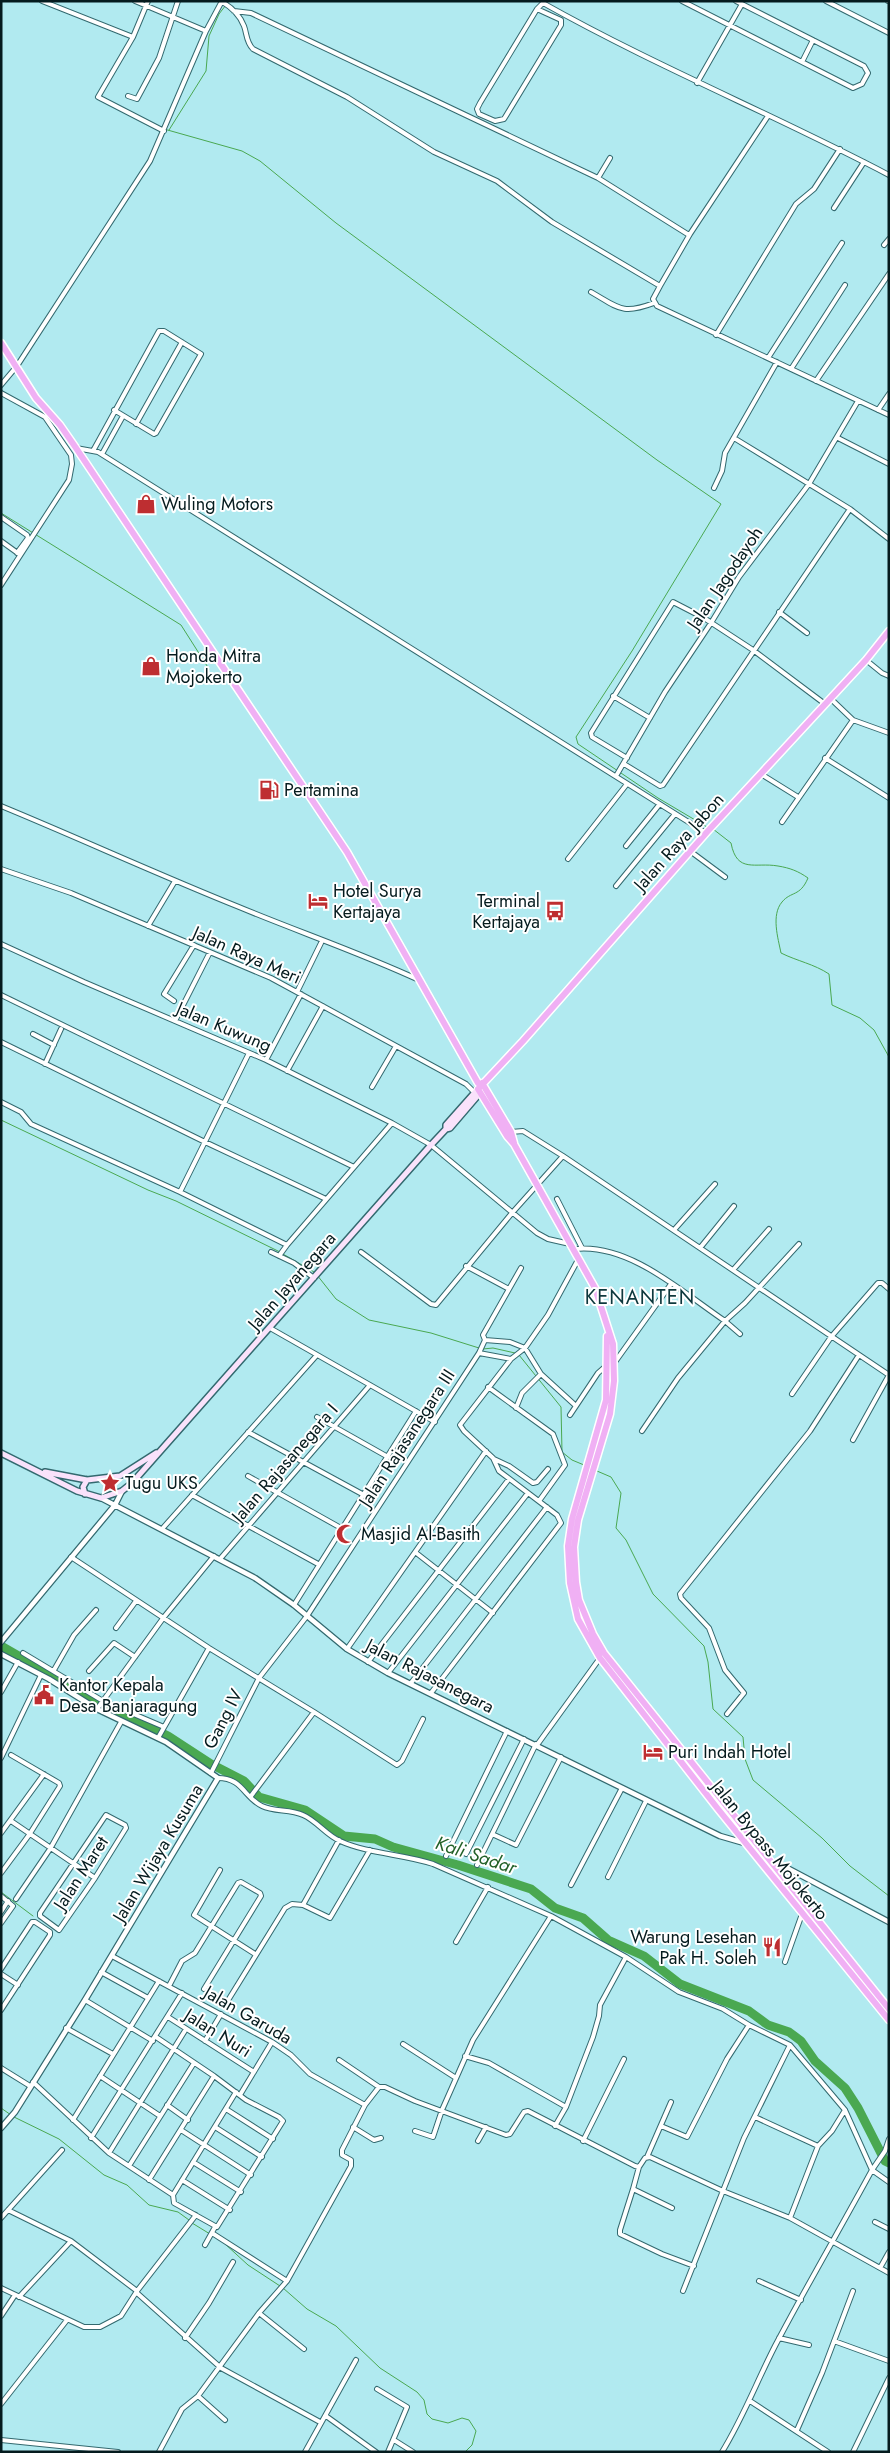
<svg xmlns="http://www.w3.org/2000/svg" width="890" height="2453" font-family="Jost,sans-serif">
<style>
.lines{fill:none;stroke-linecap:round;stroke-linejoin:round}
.stream{stroke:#4aa851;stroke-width:1}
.river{stroke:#4aa851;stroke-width:9}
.minor-casing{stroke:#33696f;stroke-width:6}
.tertiary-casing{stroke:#33696f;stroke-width:7}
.secondary-casing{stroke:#33696f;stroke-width:8}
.trunk-casing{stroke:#fff;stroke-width:9}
.minor{stroke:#fff;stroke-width:4}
.tertiary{stroke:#fff;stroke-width:4.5}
.secondary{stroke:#fae2fb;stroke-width:5}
.trunk{stroke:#f0b0f4;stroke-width:6}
.labels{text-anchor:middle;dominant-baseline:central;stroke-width:4;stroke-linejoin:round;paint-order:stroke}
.poi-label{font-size:18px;fill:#051b1e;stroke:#fff;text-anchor:start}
.street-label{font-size:18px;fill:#051b1e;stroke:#fff}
.water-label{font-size:19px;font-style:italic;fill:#226128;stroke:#fff}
.quarter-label{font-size:20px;letter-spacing:1px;fill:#0d383d;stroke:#fff}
</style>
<rect width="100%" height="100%" fill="#b1eaf0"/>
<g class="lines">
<path class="stream" d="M656,1H657
M164,129L242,151L260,161L336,223L657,460L721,504L632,651L576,737L578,744L658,798L707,827
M169,130L206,71L209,36L219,14L229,1
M1,513L181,625L209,669
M713,829L731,843C737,874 755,862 778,866C790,868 798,871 808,878C800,897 791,891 782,902C771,915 778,938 781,953C797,961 814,964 829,974L832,1005L860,1018L874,1030L889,1057
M1,1120L148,1190L176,1201L280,1252
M283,1254L314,1272
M317,1275L336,1299L369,1320L431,1333L479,1348
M483,1349L493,1348L515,1353
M519,1355L561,1407L562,1452L572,1460L584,1465
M597,1471L611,1477L621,1493L616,1528L626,1540L653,1594L704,1646L708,1662L713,1709L743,1737L745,1759L753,1780L822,1838L850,1866L889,1896
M1,1892L33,1916
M1,2108L11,2115
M14,2117L59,2139L104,2175L127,2185L149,2205L178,2212L189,2220
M192,2223L210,2234
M224,2243L248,2265L280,2286
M283,2288L307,2309L336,2326L380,2368L417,2392L424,2400L427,2414L432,2419L448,2423L462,2418L469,2420L476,2431L472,2445L465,2452"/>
<path class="river" d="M1,1646L93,1699L168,1736L211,1764L244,1781L259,1797L305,1810L344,1836L375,1839L393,1847L458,1865L531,1889L555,1908L583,1918L608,1940L644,1956L680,1984L749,2011L768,2025L789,2032L801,2041L815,2061L845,2088L858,2108L885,2161L889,2163"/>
<defs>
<path id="minor" d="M42,1L133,37
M135,1L206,31
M148,1L133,37L98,97L164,131
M221,1C231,7 240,15 244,26C247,34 246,42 253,49L347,97L434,152L497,181L552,222L660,286L653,299L657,306L889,415
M682,1L853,88L862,84L868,73L864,66L736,1
M826,1L889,33
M888,1H889
M537,9L561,20V25L504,119L495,121L479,114L477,109L480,103L537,9L543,3C655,66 775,115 889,175
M234,11L251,13L598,178L689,235
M802,62L813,40
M697,83L742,4
M128,96L137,99L159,58L178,1
M598,178L610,158
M834,208L864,162
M884,245L889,239
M660,286L690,234L768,116
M591,292C619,308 622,315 654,303
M716,335L796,204L814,189L840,149
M768,358L842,243
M791,369L845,285
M816,381L889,274
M1,385L17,366L150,161L206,31L222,1
M1,393L45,417L71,455L72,464L69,480L1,585
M878,410L889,394
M136,424L182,342
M734,438L850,509L889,539
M838,438L889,464
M76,448L98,452L706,833
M93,451L159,331H164L201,354L156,433L154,434L114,410
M102,454L123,416
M714,488L722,471L725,453L777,362
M1,517L27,535L28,538L17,553
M1,541L19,554
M779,612L807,633
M866,660L882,673L889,676
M613,696L650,718
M830,698L853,720L889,733
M627,758L592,737L591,733L673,602L704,618L753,650L825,704
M825,758L889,798
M624,764L660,786L663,785L850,509
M761,774L798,797
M616,776L665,692L711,623L739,577L809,484L858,401
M1,806C81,839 159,875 239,907C299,932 361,953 419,980
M782,822L853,720
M626,846L659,805
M690,851L725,877
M568,859L627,784
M1,869L71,893L271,978L466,1084L474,1092
M616,886L675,814
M148,926L175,881
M1,944L84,982L266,1060L392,1123L431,1145L537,1233L548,1239L570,1244
M297,992L321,943
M1,995L354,1167
M174,1001L164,994L194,945
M175,1021L210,952
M33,1034L54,1045
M1,1042L205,1142L326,1199
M266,1060L301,994
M45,1064L61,1029
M287,1071L323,1006
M372,1087L396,1046
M1,1102L21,1112L31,1124L180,1192L287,1245L392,1123
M511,1132L523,1131L563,1156L889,1375
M180,1192L249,1053
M557,1199L582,1248
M674,1230L715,1184
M700,1248L734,1206
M575,1249C629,1243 682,1292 725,1321L745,1303L799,1244
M271,1252L294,1263L314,1278
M361,1252L431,1304L436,1305L512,1213L563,1156
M279,1256L287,1245
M466,1266L509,1289
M733,1270L769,1229
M270,1328L435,1422
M485,1340L483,1335L521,1268
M479,1353L511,1359
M615,1362L671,1284
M488,1387L553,1434L565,1465L539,1501
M792,1394L831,1337L878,1283H882L889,1289
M516,1408L522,1393L541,1374
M570,1415L576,1406
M317,1417L388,1457
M642,1431L678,1378L725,1321L740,1334
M248,1432L364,1495
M853,1440L889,1375
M494,1459L509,1466L533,1483L537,1482L548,1469
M248,1476L341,1528
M192,1495L318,1564
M162,1529L317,1355
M415,1552L493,1613
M71,1557L209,1648L314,1712L251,1796
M220,1559L370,1385
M294,1605L416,1411
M116,1628L136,1601
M347,1649L486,1451
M23,1653L103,1701L164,1727
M368,1662L509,1479
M54,1670L74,1635L96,1610
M89,1671L114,1643L135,1657
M388,1673L528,1493
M411,1683L547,1507
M1,1692L18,1662
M431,1693L561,1523L557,1515L499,1471L493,1458L464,1431L460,1425L511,1359L525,1348L548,1315L579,1258
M97,1709L164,1617L214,1556
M314,1712L397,1765L402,1761L423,1719
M727,1714L744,1693L725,1670L709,1628L681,1598L680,1594L810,1431L859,1355
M158,1738L209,1648
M537,1745L600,1658
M1,1758L41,1675
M211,1773L259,1678L307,1616L479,1353L485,1340L510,1342L525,1348L541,1374L576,1406L598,1373L606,1366
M218,1778C243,1778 244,1798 262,1806C274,1812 290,1809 303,1815C317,1821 326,1835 340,1841C369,1854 403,1854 433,1864L551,1916L626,1957L679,1992L723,2009L749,2025L790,2045L845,2110L872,2170C840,2229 806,2287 775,2346C757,2381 743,2418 722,2452
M106,1815L125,1825L126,1828L95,1878L59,1930L40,1916V1913Z
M11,1821L95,1878
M1,1833L44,1774
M492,1834L516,1845L561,1757
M466,1854L524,1739
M446,1856L507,1731
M477,1865L536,1744
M220,1870L194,1915L255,1954
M1,1873L29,1835L60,1786L59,1783L11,1755
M608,1877L646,1801
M571,1885L622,1788
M1,1896L13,1906L1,1923
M16,1899L50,1849L121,1722
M303,1905L330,1918L370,1850
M1,1912L8,1901
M456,1942L488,1887
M112,1956L272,2042L291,2055L310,2074L365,2105
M785,1962L802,1914
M1,1969L32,1922H35L50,1932V1935L1,2010
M101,1972L148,1998
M1,1974L18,1985
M169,1986L182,1961L195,1953L238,1883L241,1882L260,1893L261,1896L204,1989
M85,2000L153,2041
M227,2002L285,1908L292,1904L303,1905L339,1840
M168,2017L254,2072
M66,2028L113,2054
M205,2041L221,2014
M403,2044L456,2078
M465,2056L489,2063L566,2107
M339,2060L379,2087
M1,2068L30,2086
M100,2076L160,2116
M33,2082L109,2153L173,2195L174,2203L217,2227L283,2121L279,2117L246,2100L214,2076L156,2037
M240,2095L272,2042
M167,2105L188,2120
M226,2109L273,2139
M755,2117L818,2146
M73,2120L159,1981
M555,2126L566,2107L593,2037L599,2016L600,2005L626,1957
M661,2126L687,2137L727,2059L749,2025
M215,2127L262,2157
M353,2127L374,2140L381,2138
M181,2130L251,2175
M415,2131L433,2137L442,2110L473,2040L551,1916
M91,2138L182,1993
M889,2139L885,2151L872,2170L889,2182
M478,2141L486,2127
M583,2141L624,2059
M109,2153L186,2029
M647,2157L671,2102
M193,2162L241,2192
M129,2166L194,2063
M639,2167L633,2189L672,2208
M149,2180L214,2076
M182,2180L230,2210
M633,2189L620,2230V2234L662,2254L694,2266
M173,2195L236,2092
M8,2210L71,2241L137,2291
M1,2218L62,2150
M790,2218L818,2146L832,2131L845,2110
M875,2222L889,2229
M212,2233L287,2281
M205,2245L215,2227
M880,2268L889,2252
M759,2281L801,2300
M1,2288L84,2327H100L121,2316L137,2291L196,2215
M683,2291L744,2138L790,2045
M137,2293L221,2368L320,2422
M19,2297L71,2241
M259,2313L304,2349
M1,2316L15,2295
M185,2338L209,2303L233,2262
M779,2338L809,2345
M834,2341L889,2361
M377,2389L407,2407L388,2452
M198,2396L225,2420
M750,2401L828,2452
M1,2404L67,2320
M326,2416L376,2452
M797,2430L822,2373L853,2291
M1,2440L118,2452
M394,2440L413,2452
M159,2452L182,2409L198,2396L259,2313L287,2281L351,2166V2160L342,2155V2150L365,2105L379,2087H385L415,2101L506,2135L510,2134L524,2112L528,2111L635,2166L639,2167L645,2158L650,2157L723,2191L790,2218L889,2273
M305,2452L356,2360
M853,2452L889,2378"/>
<path id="tertiary" d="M101,1498L255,1578L294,1605L347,1649L388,1673L720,1836L758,1847
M1,1642L115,1505L122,1491
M1,1654L49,1679L97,1709L166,1742L218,1778L85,2000L15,2112L1,2128
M760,1861H769L789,1869L889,1922"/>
<path id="secondary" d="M446,1129V1125L478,1089
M1,1453L77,1491L101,1498L122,1491L132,1483L431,1145L446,1129L450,1128L480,1093
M45,1472L87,1480L120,1476L156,1453
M85,1494L83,1487L87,1480"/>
<path id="trunk" d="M1,343L36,398L60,425L76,448L347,852L478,1083
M482,1083L511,1132L514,1143
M478,1089L507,1136L514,1144L595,1288L613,1344L614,1381L610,1414L578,1520L574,1547L576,1582L579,1600L593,1634L604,1653L889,2009
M478,1089L523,1041L707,832L866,660L889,631
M607,1336L606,1400L572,1519L568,1546L570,1583L578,1619L600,1658L718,1809L889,2020"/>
</defs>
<use href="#minor" class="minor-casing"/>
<use href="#tertiary" class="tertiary-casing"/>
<use href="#secondary" class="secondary-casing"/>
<use href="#trunk" class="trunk-casing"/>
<use href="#minor" class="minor"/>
<use href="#tertiary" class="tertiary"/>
<use href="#secondary" class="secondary"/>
<use href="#trunk" class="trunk"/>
</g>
<defs>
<symbol id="shop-bare" viewBox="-9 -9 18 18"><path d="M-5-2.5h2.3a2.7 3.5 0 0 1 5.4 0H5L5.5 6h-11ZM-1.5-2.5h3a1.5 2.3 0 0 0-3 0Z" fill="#be2e31" stroke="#fff" stroke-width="2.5" paint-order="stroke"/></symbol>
<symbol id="fuel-bare" viewBox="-9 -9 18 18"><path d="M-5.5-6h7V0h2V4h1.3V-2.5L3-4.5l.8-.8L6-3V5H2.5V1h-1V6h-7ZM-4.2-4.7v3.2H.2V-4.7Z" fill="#be2e31" stroke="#fff" stroke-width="2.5" paint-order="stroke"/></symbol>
<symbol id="hotel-bare" viewBox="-9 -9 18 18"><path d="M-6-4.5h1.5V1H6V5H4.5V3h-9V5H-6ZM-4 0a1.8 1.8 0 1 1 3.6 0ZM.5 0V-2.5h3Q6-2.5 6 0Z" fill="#be2e31" stroke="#fff" stroke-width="2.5" paint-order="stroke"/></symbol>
<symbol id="bus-bare" viewBox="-9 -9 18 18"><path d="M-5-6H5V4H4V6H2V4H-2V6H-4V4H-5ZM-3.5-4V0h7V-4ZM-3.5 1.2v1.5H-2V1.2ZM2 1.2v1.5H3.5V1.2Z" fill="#be2e31" stroke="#fff" stroke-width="2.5" paint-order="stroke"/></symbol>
<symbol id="sight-bare" viewBox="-9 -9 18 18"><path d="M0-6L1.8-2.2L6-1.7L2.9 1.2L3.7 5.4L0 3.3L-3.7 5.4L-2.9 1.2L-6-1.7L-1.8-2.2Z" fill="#be2e31" stroke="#fff" stroke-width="2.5" paint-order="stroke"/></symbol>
<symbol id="mosque-bare" viewBox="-9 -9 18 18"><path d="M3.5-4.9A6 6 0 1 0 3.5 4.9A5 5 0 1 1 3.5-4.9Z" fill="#be2e31" stroke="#fff" stroke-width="2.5" paint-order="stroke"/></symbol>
<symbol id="civic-bare" viewBox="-9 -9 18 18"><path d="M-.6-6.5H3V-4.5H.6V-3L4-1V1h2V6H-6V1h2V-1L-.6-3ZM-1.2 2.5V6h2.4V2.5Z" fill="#be2e31" stroke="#fff" stroke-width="2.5" paint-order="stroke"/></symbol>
<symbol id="restaurant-bare" viewBox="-9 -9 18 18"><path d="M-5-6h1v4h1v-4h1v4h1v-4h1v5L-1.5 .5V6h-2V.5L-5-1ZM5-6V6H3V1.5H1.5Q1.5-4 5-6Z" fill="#be2e31" stroke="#fff" stroke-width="2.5" paint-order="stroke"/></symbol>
</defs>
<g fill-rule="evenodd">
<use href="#shop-bare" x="132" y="490" width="28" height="28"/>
<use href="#shop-bare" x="137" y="652" width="28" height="28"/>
<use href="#fuel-bare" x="255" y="776" width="28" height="28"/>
<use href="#hotel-bare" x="304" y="887" width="28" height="28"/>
<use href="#bus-bare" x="541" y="897" width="28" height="28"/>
<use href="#sight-bare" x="96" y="1469" width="28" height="28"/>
<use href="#mosque-bare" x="332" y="1520" width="28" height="28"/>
<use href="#civic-bare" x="30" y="1681" width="28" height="28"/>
<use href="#hotel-bare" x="639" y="1738" width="28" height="28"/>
<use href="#restaurant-bare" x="758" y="1933" width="28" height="28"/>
</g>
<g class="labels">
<g class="poi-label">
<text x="161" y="504">Wuling Motors</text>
<text x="166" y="656">Honda Mitra<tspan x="166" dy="21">Mojokerto</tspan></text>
<text x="284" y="790">Pertamina</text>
<text x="333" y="891">Hotel Surya<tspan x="333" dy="21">Kertajaya</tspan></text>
<text x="540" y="901" text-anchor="end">Terminal<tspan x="540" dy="21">Kertajaya</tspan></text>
<text x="125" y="1483">Tugu UKS</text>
<text x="361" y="1534">Masjid Al-Basith</text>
<text x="59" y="1685">Kantor Kepala<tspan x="59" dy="21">Desa Banjaragung</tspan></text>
<text x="668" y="1752">Puri Indah Hotel</text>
<text x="757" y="1937" text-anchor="end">Warung Lesehan<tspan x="757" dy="21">Pak H. Soleh</tspan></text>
</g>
<g class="street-label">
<text transform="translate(725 578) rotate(-56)">Jalan Jagodayoh</text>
<text transform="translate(679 842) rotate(-48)">Jalan Raya Jabon</text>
<text transform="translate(247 955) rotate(24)">Jalan Raya Meri</text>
<text transform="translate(224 1027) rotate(23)">Jalan Kuwung</text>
<text transform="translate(292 1281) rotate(-49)">Jalan Jayanegara</text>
<text transform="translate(407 1438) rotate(-57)">Jalan Rajasanegara III</text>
<text transform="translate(285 1463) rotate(-49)">Jalan Rajasanegara I</text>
<text transform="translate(430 1676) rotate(27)">Jalan Rajasanegara</text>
<text transform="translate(223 1719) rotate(-63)">Gang IV</text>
<text transform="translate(770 1850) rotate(51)">Jalan Bypass Mojokerto</text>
<text transform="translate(158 1853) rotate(-59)">Jalan Wijaya Kusuma</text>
<text transform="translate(81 1873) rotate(-57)">Jalan Maret</text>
<text transform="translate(248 2015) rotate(30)">Jalan Garuda</text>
<text transform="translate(218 2033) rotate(32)">Jalan Nuri</text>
</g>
<g class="water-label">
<text transform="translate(476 1855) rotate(18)">Kali Sadar</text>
</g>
<g class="quarter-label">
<text x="640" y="1297">KENANTEN</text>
</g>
</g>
<rect width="890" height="2453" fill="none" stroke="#051b1e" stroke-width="5"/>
</svg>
